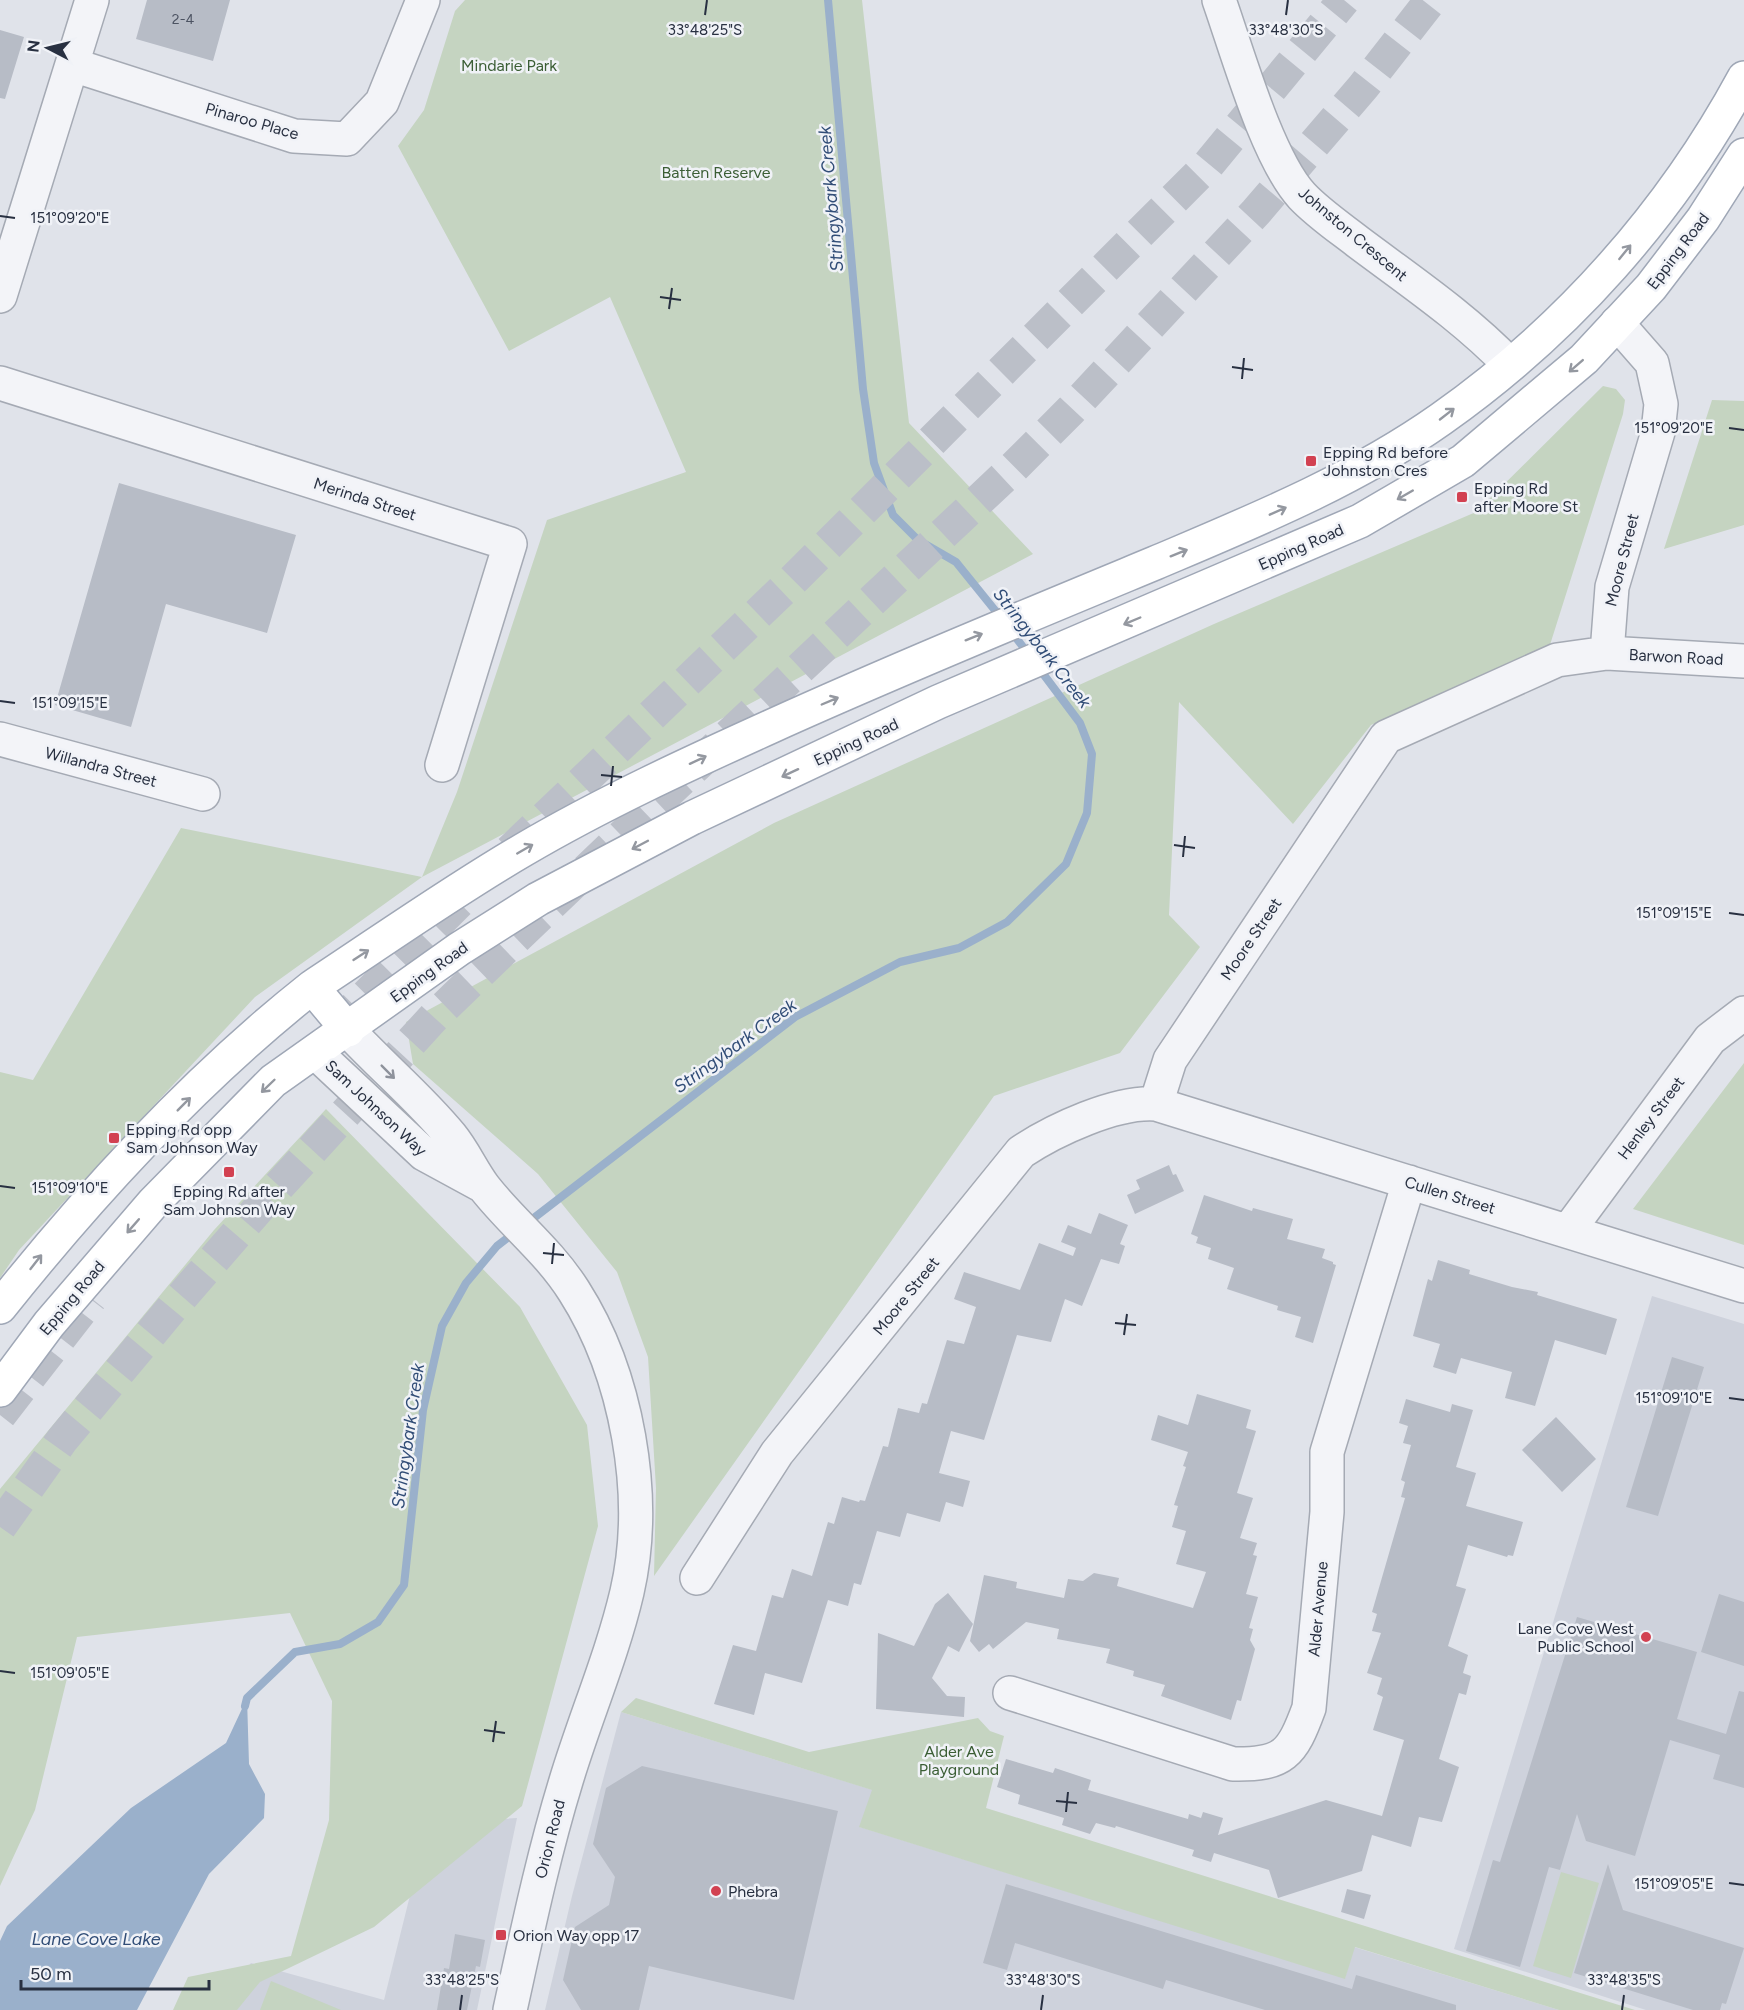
<svg xmlns="http://www.w3.org/2000/svg" width="1744" height="2010" font-family="Figtree,sans-serif">
<style>
.built{fill:#ced2dc}
.green{fill:#c5d4c1}
.water{fill:#9ab0cb}
.lines{fill:none;stroke-linecap:round;stroke-linejoin:round}
.stream{stroke:#9ab0cb;stroke-width:8}
.building{fill:#b7bcc6}
.highway-tunnel{stroke:#bbbfc8;stroke-width:33;stroke-dasharray:33 16;stroke-linecap:butt}
.minor-casing{stroke:#a5aab4;stroke-width:36}
.major-casing{stroke:#9fa7b6;stroke-width:36}
.minor{stroke:#f3f4f8;stroke-width:33}
.major{stroke:#fff;stroke-width:33}
.oneway{stroke:#9498a0}
.oneway2{stroke:#8e929c}
.ticks{fill:none;stroke:#283041;stroke-width:2}
.poi-dot{fill:#d24151;stroke:#f0f2f7;stroke-width:2}
.labels{text-anchor:middle;dominant-baseline:central;stroke-width:5;stroke-linejoin:round;paint-order:stroke}
.number-label{font-size:14px;fill:#4c5362}
.park-label{font-size:16px;fill:#3b5e35;stroke:#f0f2f7}
.street-label{font-size:16px;fill:#283041;stroke:#f0f2f7}
.poi-label{font-size:16px;fill:#283041;stroke:#f0f2f7;text-anchor:start}
.water-label{font-size:18px;font-style:italic;fill:#314d77;stroke:#f0f2f7}
.ticks-label{font-size:15px;text-anchor:middle;fill:#283041;stroke:#f0f2f7;stroke-width:5;stroke-linejoin:round;paint-order:stroke}
</style>
<rect width="100%" height="100%" fill="#e0e3ea"/>
<path class="built" d="M1652,1296L1744,1324V2010H1646L1454,1949Z
M621,1712L873,1790L860,1827L1345,1978L1354,1947L1559,2010H545L572,1896Z
M517,1818L477,2010H213L251,1963L384,2000L428,1823Z"/>
<path class="green" d="M465,0H862L909,423L1033,554L422,877L255,997L19,1250L0,1278V1072L33,1080L181,828L422,877L457,792L547,520L686,472L610,297L509,351L398,146L424,110L455,11Z
M1603,386L1616,389L1625,400L1623,414L1549,648L1371,725L1293,824L1179,702L1169,915L1200,947L1120,1053L994,1096L654,1576L656,1488L648,1357L617,1272L538,1174L413,1064L406,1022L774,823L1214,624L1476,512Z
M1712,400L1744,401V525L1664,549Z
M1744,1063V1245L1633,1209Z
M326,1109L520,1307L587,1425L598,1526L522,1806L374,1927L260,1982L237,2010H173L188,1977L291,1956L329,1820L332,1701L290,1613L77,1637L35,1810L0,1886V1489L214,1230Z
M636,1698L809,1752L978,1718L990,1731L1004,1736L986,1808L1635,2010H1559L1355,1947L1345,1979L859,1827L872,1790L621,1712Z
M1561,1872L1599,1883L1571,1978L1533,1966Z
M271,1981L341,2010H260Z"/>
<path class="water" d="M247,1698L249,1764L265,1794L264,1818L209,1874L137,2010H0V1941L7,1926L131,1808L226,1743Z"/>
<g class="lines">
<path class="stream" d="M828,0L863,389L874,463L893,515L918,540L956,562L1002,619
M1011,631L1029,655
M526,1224L795,1017L900,962L959,948L1007,922L1066,864L1087,813L1092,754L1080,723L1038,667
M245,1706L247,1698L295,1652L340,1644L378,1622L404,1585L423,1410L442,1326L466,1283L497,1246L514,1233"/>
</g>
<path class="building" d="M147,0H230L213,61L136,39Z
M0,30L24,37L5,99L0,98Z
M119,483L296,535L267,633L166,604L131,727L55,705Z
M1169,1165L1173,1175L1176,1174L1184,1191L1135,1214L1127,1195L1140,1189L1136,1180Z
M1204,1195L1252,1211L1253,1208L1293,1219L1287,1239L1325,1249L1322,1258L1333,1262V1264L1336,1265L1313,1343L1295,1337L1301,1317L1277,1310L1278,1306L1227,1289L1234,1268L1208,1259L1211,1248L1196,1243L1198,1237L1191,1234Z
M1099,1213L1128,1225L1120,1244L1125,1246L1119,1264L1101,1259L1082,1306L1065,1299L1051,1342L1017,1335L984,1440L951,1431L939,1473L970,1481L963,1507L946,1502L940,1522L907,1513L900,1537L877,1531L861,1585L854,1583L848,1606L828,1600L802,1683L765,1673L754,1715L714,1704L733,1645L756,1651L772,1595L783,1598L792,1569L812,1576L828,1522L834,1524L842,1497L859,1502L860,1500L865,1501L883,1446L888,1447L898,1408L919,1413L922,1403L927,1404L947,1340L964,1344L976,1307L954,1299L964,1272L1020,1290L1039,1243L1073,1256L1076,1248L1061,1242L1068,1225L1091,1234Z
M1438,1260L1470,1270L1469,1274L1512,1287L1538,1292L1537,1295L1617,1319L1606,1355L1555,1340L1535,1406L1505,1398L1512,1372L1461,1358L1456,1374L1433,1367L1440,1344L1413,1336L1428,1279L1432,1281Z
M1672,1357L1704,1367L1658,1516L1626,1507Z
M1197,1394L1251,1410L1246,1428L1256,1431L1237,1493L1253,1498L1240,1538L1257,1543L1253,1555L1257,1556L1246,1594L1258,1597L1249,1628L1253,1629L1250,1640L1255,1649L1241,1701L1237,1700L1231,1720L1161,1696L1165,1685L1133,1676L1134,1671L1106,1663L1110,1649L1057,1639L1059,1629L1026,1622L993,1649L989,1644L979,1652L970,1641L984,1575L1017,1582L1016,1588L1064,1598L1068,1579L1083,1581L1094,1573L1119,1578L1117,1586L1193,1608L1206,1572L1176,1564L1186,1531L1172,1527L1178,1506L1174,1505L1186,1467L1183,1466L1188,1452L1151,1440L1158,1415L1188,1425Z
M1406,1399L1450,1412L1452,1404L1473,1410L1456,1467L1476,1473L1466,1506L1523,1522L1513,1556L1508,1555L1507,1557L1468,1545L1456,1586L1466,1589L1448,1646L1468,1655L1463,1673L1471,1676L1466,1695L1459,1693L1439,1759L1459,1767L1442,1822L1419,1817L1411,1847L1372,1835L1362,1871L1278,1898L1269,1870L1214,1853L1211,1862L1192,1856L1194,1850L1116,1826L1115,1828L1096,1823L1090,1834L1062,1825L1064,1818L1018,1804L1020,1795L997,1787L1006,1759L1053,1773L1055,1768L1091,1780L1088,1790L1188,1819L1189,1814L1201,1818L1203,1812L1223,1818L1218,1835L1326,1800L1382,1816L1404,1740L1373,1730L1383,1697L1377,1694L1382,1678L1367,1673L1381,1633L1372,1631L1377,1614L1372,1612L1405,1498L1401,1497L1405,1482L1401,1480L1411,1445L1403,1443L1408,1426L1399,1423Z
M1556,1417L1596,1459L1562,1492L1522,1450Z
M948,1593L973,1624L959,1652L948,1646L932,1678L947,1696L965,1697L964,1717L876,1709L878,1633L914,1646L935,1604Z
M1719,1594L1744,1602V1666L1701,1652Z
M1577,1617L1697,1652L1677,1719L1726,1734L1739,1691L1744,1692V1788L1713,1779L1720,1755L1670,1740L1635,1856L1586,1841L1577,1814L1560,1870L1549,1867L1520,1967L1466,1951L1493,1860L1500,1862Z
M642,1766L838,1811L794,2000L649,1966L639,2010H581L563,1980L575,1927L609,1905L615,1877L593,1844L606,1788Z
M1608,1864L1623,1910L1744,1948L1726,2004L1722,2003L1720,2010H1693L1574,1973Z
M1006,1884L1352,1989L1356,1975L1456,2005V2010H1265L1166,1980L1163,1989L1015,1943L1007,1970L983,1963Z
M1347,1889L1371,1895L1364,1919L1341,1912Z
M455,1934L485,1940L480,1967L476,1966L467,2010H437L444,1968L449,1969Z"/>
<g class="lines">
<path class="highway-tunnel" d="M510,851L790,583L1208,165L1344,0
M332,1030L467,894
M0,1415L91,1298
M0,1527L62,1440L172,1308L265,1201L434,1017L646,813L1007,474L1071,410L1256,212L1363,87L1431,0"/>
<defs>
<path id="minor" d="M1219,0C1237,51 1267,158 1302,196C1318,213 1340,228 1358,242C1410,281 1465,318 1510,365
M73,65L294,136L347,139L382,102L423,0
M0,296L92,0
M0,383L510,544L442,765
M1607,653L1612,587L1658,432L1661,404L1652,363L1617,323
M0,739L203,794
M348,1030C381,1066 420,1098 451,1136C464,1152 472,1171 484,1187C513,1224 548,1250 574,1291C627,1374 649,1496 627,1592C612,1656 585,1718 566,1781C543,1856 527,1933 510,2010
M315,1052L424,1154L481,1185
M1156,1104L1744,1286
M1568,1231L1710,1039L1744,1013
M697,1578L777,1453L1021,1152C1054,1130 1116,1101 1156,1104L1170,1060L1386,737L1557,660L1607,653L1744,661
M1010,1693L1233,1764C1284,1765 1292,1754 1309,1708L1327,1512V1452L1409,1182"/>
<path id="major" d="M312,987L348,1030
M0,1307C91,1193 197,1078 312,987C382,941 451,892 523,850C603,803 688,764 772,726C898,669 1027,616 1155,563C1254,521 1353,481 1441,419C1567,330 1671,213 1744,78
M0,1390L49,1324L154,1202L273,1081L459,949L538,899L692,818L938,702L1360,521L1463,461L1584,359L1651,287L1703,219L1744,155"/>
</defs>
<use href="#minor" class="minor-casing"/>
<use href="#major" class="major-casing"/>
<use href="#minor" class="minor"/>
<use href="#major" class="major"/>
</g>
<defs><path id="oneway-shaft" d="M-6 0H5M1.5-3L5.5 0L1.5 3" fill="none" stroke-width="1.6" stroke-linecap="round" stroke-linejoin="round" transform="scale(1.5)"/></defs>
<g class="oneway">
<use href="#oneway-shaft" transform="translate(1625 252) rotate(-51)"/>
<use href="#oneway-shaft" transform="translate(1576 366) rotate(139)"/>
<use href="#oneway-shaft" transform="translate(1447 414) rotate(-38)"/>
<use href="#oneway-shaft" transform="translate(1405 495) rotate(150)"/>
<use href="#oneway-shaft" transform="translate(1278 511) rotate(-24)"/>
<use href="#oneway-shaft" transform="translate(1179 553) rotate(-22)"/>
<use href="#oneway-shaft" transform="translate(1132 621) rotate(157)"/>
<use href="#oneway-shaft" transform="translate(974 637) rotate(-22)"/>
<use href="#oneway-shaft" transform="translate(830 701) rotate(-23)"/>
<use href="#oneway-shaft" transform="translate(698 760) rotate(-25)"/>
<use href="#oneway-shaft" transform="translate(790 773) rotate(155)"/>
<use href="#oneway-shaft" transform="translate(640 845) rotate(152)"/>
<use href="#oneway-shaft" transform="translate(525 849) rotate(-30)"/>
<use href="#oneway-shaft" transform="translate(361 955) rotate(-33)"/>
<use href="#oneway-shaft" transform="translate(268 1086) rotate(136)"/>
<use href="#oneway-shaft" transform="translate(184 1104) rotate(-45)"/>
<use href="#oneway-shaft" transform="translate(133 1226) rotate(131)"/>
<use href="#oneway-shaft" transform="translate(36 1262) rotate(-52)"/>
</g>
<use class="oneway2" href="#oneway-shaft" transform="translate(388 1072) rotate(45)"/>
<path class="ticks" d="M705,15L707,0M1286,15L1288,0M0,216L15,218M660,297L681,300M669,309L672,288M1232,367L1253,370M1242,379L1244,358M1729,428L1744,430M0,701L15,703M601,775L622,777M611,786L613,766M1174,845L1195,848M1183,857L1185,836M1729,913L1744,915M0,1186L15,1188M543,1253L564,1255M552,1264L554,1243M1115,1323L1136,1325M1124,1335L1127,1314M1729,1398L1744,1400M0,1671L15,1673M484,1730L505,1733M493,1742L496,1721M1056,1801L1077,1803M1066,1812L1068,1792M1729,1883L1744,1885M460,2010L462,1995M1041,2010L1043,1995M1622,2010L1624,1995"/>
<g class="poi-dot">
<rect x="1305" y="455" width="12" height="12" rx="3"/>
<rect x="1456" y="491" width="12" height="12" rx="3"/>
<rect x="108" y="1132" width="12" height="12" rx="3"/>
<rect x="223" y="1166" width="12" height="12" rx="3"/>
<circle cx="1646" cy="1637" r="6"/>
<circle cx="716" cy="1891" r="6"/>
<rect x="495" y="1929" width="12" height="12" rx="3"/>
</g>
<g class="labels">
<g class="number-label">
<text x="183" y="19">2-4</text>
</g>
<g class="park-label">
<text x="509" y="65">Mindarie Park</text>
<text x="716" y="172">Batten Reserve</text>
<text x="959" y="1751">Alder Ave<tspan x="959" dy="18">Playground</tspan></text>
</g>
<g class="street-label">
<text transform="translate(252 121) rotate(16)">Pinaroo Place</text>
<text transform="translate(1353 234) rotate(40)">Johnston Crescent</text>
<text transform="translate(1678 251) rotate(-53)">Epping Road</text>
<text transform="translate(365 499) rotate(18)">Merinda Street</text>
<text transform="translate(1301 547) rotate(-24)">Epping Road</text>
<text transform="translate(1622 560) rotate(-76)">Moore Street</text>
<text transform="translate(1676 657) rotate(3)">Barwon Road</text>
<text transform="translate(856 742) rotate(-25)">Epping Road</text>
<text transform="translate(101 767) rotate(15)">Willandra Street</text>
<text transform="translate(1251 939) rotate(-56)">Moore Street</text>
<text transform="translate(429 972) rotate(-36)">Epping Road</text>
<text transform="translate(376 1108) rotate(43)">Sam Johnson Way</text>
<text transform="translate(1651 1118) rotate(-53)">Henley Street</text>
<text transform="translate(1450 1195) rotate(17)">Cullen Street</text>
<text transform="translate(906 1296) rotate(-51)">Moore Street</text>
<text transform="translate(72 1298) rotate(-50)">Epping Road</text>
<text transform="translate(1318 1609) rotate(-85)">Alder Avenue</text>
<text transform="translate(550 1839) rotate(-76)">Orion Road</text>
</g>
<g class="poi-label">
<text x="1323" y="452">Epping Rd before<tspan x="1323" dy="18">Johnston Cres</tspan></text>
<text x="1474" y="488">Epping Rd<tspan x="1474" dy="18">after Moore St</tspan></text>
<text x="126" y="1129">Epping Rd opp<tspan x="126" dy="18">Sam Johnson Way</tspan></text>
<text x="229" y="1191" text-anchor="middle">Epping Rd after<tspan x="229" dy="18">Sam Johnson Way</tspan></text>
<text x="1634" y="1628" text-anchor="end">Lane Cove West<tspan x="1634" dy="18">Public School</tspan></text>
<text x="728" y="1891">Phebra</text>
<text x="513" y="1935">Orion Way opp 17</text>
</g>
<g class="water-label">
<text transform="translate(831 199) rotate(-95)">Stringybark Creek</text>
<text transform="translate(1042 648) rotate(52)">Stringybark Creek</text>
<text transform="translate(735 1046) rotate(-36)">Stringybark Creek</text>
<text transform="translate(408 1436) rotate(-82)">Stringybark Creek</text>
<text x="96" y="1939">Lane Cove Lake</text>
</g>
</g>
<g class="ticks-label">
<text x="705" y="35">33°48'25"S</text>
<text x="1286" y="35">33°48'30"S</text>
<text x="70" y="223">151°09'20"E</text>
<text x="1674" y="433">151°09'20"E</text>
<text x="70" y="708">151°09'15"E</text>
<text x="1674" y="918">151°09'15"E</text>
<text x="70" y="1193">151°09'10"E</text>
<text x="1674" y="1403">151°09'10"E</text>
<text x="70" y="1678">151°09'05"E</text>
<text x="1674" y="1889">151°09'05"E</text>
<text x="462" y="1985">33°48'25"S</text>
<text x="1043" y="1985">33°48'30"S</text>
<text x="1624" y="1985">33°48'35"S</text>
</g>
<g transform="translate(48 48) rotate(277)" stroke="#f0f2f7" stroke-width="4.5" paint-order="stroke">
<path d="M0-4.5L10 22L0 15L-10 22Z" fill="#283041"/>
<text y="-9" font-size="16" font-weight="bold" text-anchor="middle" fill="#283041">N</text>
</g>
<path d="M21 1980v9h188v-9" fill="none" stroke="#283041" stroke-width="3"/>
<text x="30" y="1980" font-size="18" fill="#283041" stroke="#f0f2f7" stroke-width="4.5" paint-order="stroke">50 m</text>
</svg>
